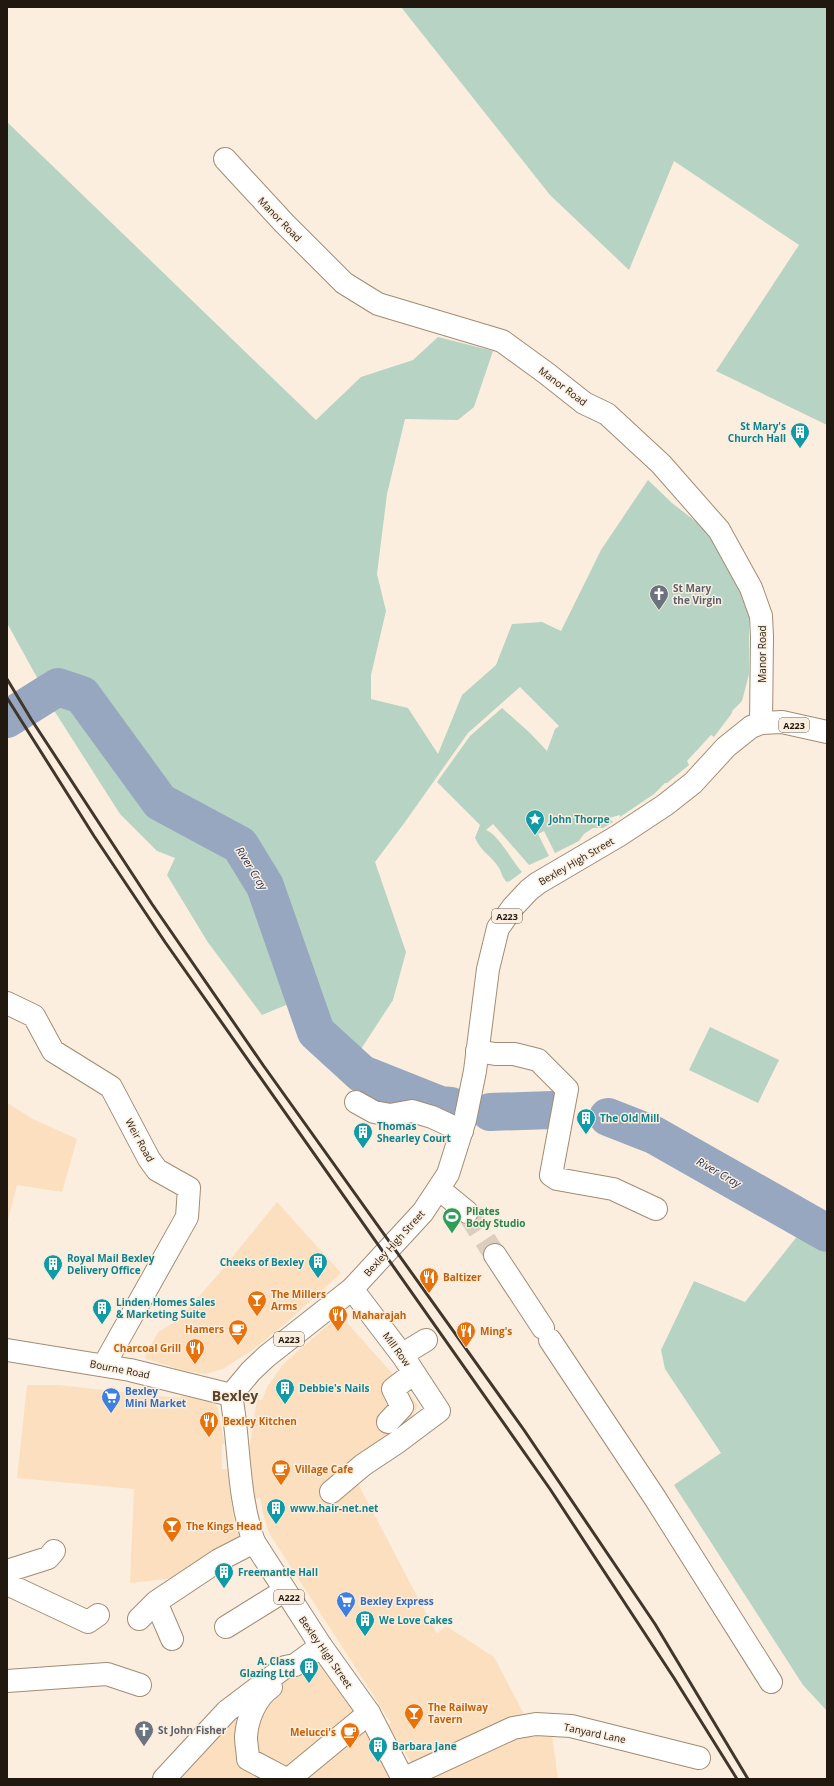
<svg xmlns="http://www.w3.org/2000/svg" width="834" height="1786" viewBox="0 0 834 1786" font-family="'Open Sans',sans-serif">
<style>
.built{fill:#fbdfbf}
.green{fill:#b6d3c3}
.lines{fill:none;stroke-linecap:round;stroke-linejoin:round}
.river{stroke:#98a7c0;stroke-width:38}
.minor-tunnel{stroke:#dbcebf;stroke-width:22;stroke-dasharray:22 11;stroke-linecap:butt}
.minor-casing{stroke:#a18c74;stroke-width:24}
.major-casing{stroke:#a18c74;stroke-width:24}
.minor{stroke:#fff;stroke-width:22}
.major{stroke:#fff;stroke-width:22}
.rail{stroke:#3f362c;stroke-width:3}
.labels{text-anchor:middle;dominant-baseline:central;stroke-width:3;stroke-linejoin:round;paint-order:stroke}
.shield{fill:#fceede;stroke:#63594e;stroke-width:1}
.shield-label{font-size:9px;font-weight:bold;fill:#211910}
.street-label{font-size:10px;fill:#211910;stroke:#fceede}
.culture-label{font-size:10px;font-weight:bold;fill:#0d838f;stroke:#fceede;text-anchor:start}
.worship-label{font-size:10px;font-weight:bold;fill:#5b616d;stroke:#fceede;text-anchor:start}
.leisure-label{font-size:10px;font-weight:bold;fill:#27864d;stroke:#fceede;text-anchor:start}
.food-label{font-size:10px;font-weight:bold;fill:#c56008;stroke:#fceede;text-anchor:start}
.shop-label{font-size:10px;font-weight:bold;fill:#366cbe;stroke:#fceede;text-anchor:start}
.water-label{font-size:11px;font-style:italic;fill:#23365c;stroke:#fceede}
.district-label{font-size:14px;font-weight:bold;fill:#584530;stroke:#fceede}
</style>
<rect width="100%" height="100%" fill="#fceede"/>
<!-- built -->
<path class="built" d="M7 1103 33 1119 77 1139 62 1192 17 1185 7 1224Z
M277 1202 341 1273 285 1324 251 1351 223 1369 206 1374 181 1370 144 1358 158 1332 179 1319 221 1271Z
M340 1315 408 1391 418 1406 411 1419 355 1478 437 1634 446 1626 494 1657 525 1716 414 1767 388 1725 391 1723 269 1533 264 1518 260 1498 254 1499 249 1451 257 1399 262 1400 267 1387 284 1363Z
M27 1385H57L180 1398 181 1396 210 1400 217 1406 225 1444H222V1469H227L234 1522 241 1539 174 1578 130 1583 134 1489 17 1478Z
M317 1657 370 1727 392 1779H169L221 1724Z
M552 1735 558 1779H436L435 1770 515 1738Z"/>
<!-- green -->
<path class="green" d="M401 7H827V425L716 371 799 245 674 161 629 270 550 195Z
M7 122 316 420 361 377 413 360 438 337 493 351 474 407 458 420 405 419 387 494 377 574 386 611 371 675V699L408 708 438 754 462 695 496 665 512 624 542 622 561 631 601 550 648 480 672 503 699 524 722 552 749 610V674L742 701 732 711V713L714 737 711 735 687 761 689 765 667 783H665L654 794 620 817V815L609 818 613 822 603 828H593L584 834 579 841 555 853 544 831 538 834 549 856 529 865 493 824 486 830C498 834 512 861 522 872L510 881 507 882C502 878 502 873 499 868 491 855 482 853 475 838L480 825 437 782 470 736 502 708 530 733 547 751 555 729 559 726 520 687 468 733 405 822 375 862 406 952 393 1000 361 1049 357 1052 327 1030 316 1000 291 1003 262 1015 207 941 167 875 175 858 157 851 120 814 48 701 40 683 7 623Z
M710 1027 779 1060 758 1103 689 1070Z
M799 1234 827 1253V1711L803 1685 674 1485 721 1453 665 1369 661 1350 694 1281 745 1302Z"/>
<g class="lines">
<!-- river -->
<path class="river" d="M7 719 58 687 82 695 160 802 240 845 265 886 316 1032 362 1074 440 1105 451 1106
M490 1112 553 1110
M608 1117 654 1135 827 1233"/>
<!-- minor-tunnel -->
<path class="minor-tunnel" d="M467 1212 495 1255"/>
<defs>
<path id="minor" d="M225 159 284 223 344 283 378 304 502 341 546 373 584 403 607 414 661 464 719 530 751 588 761 616 762 637 761 723
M7 1003 34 1016 53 1051 111 1087 149 1159 157 1170 189 1188 187 1217 104 1365
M477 1051 495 1054H514L538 1060 567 1089 551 1175 557 1179 613 1189 656 1209
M356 1102 374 1112 390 1115 412 1111 432 1117 462 1131
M439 1189 467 1212
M495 1255 543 1328
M550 1340 655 1498 771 1682
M403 1356 408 1351 426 1340
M388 1422 402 1407 393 1389 414 1373
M331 1492 363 1465 399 1441 439 1411 403 1356 352 1289
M7 1571 48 1558 54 1551
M7 1584 88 1622 98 1615
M139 1619 156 1602
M226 1627 284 1591
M172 1639 156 1602 219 1560 254 1542
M7 1681 107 1674 140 1685
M271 1687C256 1697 247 1719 246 1737 246 1744 248 1752 248 1759L286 1779
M164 1779 227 1711 285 1667 295 1665 321 1646
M289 1779 369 1713
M403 1779 513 1728 536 1724 571 1726 699 1758"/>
<path id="major" d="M7 1350 130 1370 231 1395
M231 1395 251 1371 267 1356 352 1289 423 1212 448 1174 465 1120 475 1071 488 969 498 928 513 907 529 890 538 883 618 836 665 805 693 783 726 747 751 727 761 723 782 722 827 732
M231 1395C240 1443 237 1495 254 1542L321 1646 369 1713 403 1779"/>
</defs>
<!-- minor casing -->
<use href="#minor" class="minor-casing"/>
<!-- major casing -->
<use href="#major" class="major-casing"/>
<!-- minor -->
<use href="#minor" class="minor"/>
<!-- major -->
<use href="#major" class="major"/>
<!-- rail -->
<path class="rail" d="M7 679 31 719 152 904 263 1065 524 1430 655 1624 748 1779
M7 698 94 836 165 942 550 1489 674 1678 737 1779"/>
</g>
<!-- icons -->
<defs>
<symbol id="building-pin" viewBox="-11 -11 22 30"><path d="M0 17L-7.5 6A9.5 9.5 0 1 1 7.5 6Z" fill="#0f9aa8" stroke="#fceede"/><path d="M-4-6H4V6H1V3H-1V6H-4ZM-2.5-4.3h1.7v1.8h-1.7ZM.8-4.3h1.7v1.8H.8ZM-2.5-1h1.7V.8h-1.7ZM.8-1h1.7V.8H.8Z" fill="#fff"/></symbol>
<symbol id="church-pin" viewBox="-11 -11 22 30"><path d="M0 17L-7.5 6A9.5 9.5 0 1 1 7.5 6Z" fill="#6b7280" stroke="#fceede"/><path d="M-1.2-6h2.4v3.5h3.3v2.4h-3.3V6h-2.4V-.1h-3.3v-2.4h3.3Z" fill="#fff"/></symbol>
<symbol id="sight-pin" viewBox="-11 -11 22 30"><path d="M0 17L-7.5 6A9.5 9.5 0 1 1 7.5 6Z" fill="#0f9aa8" stroke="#fceede"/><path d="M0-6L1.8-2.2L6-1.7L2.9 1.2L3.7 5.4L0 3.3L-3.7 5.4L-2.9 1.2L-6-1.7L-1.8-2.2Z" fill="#fff"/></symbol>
<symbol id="stadium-pin" viewBox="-11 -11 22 30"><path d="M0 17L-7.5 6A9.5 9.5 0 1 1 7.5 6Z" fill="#2e9e5b" stroke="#fceede"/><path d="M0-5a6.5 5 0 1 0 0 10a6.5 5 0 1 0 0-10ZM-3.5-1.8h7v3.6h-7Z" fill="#fff"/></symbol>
<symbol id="restaurant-pin" viewBox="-11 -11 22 30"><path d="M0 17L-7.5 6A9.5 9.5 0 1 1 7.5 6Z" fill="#e8710a" stroke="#fceede"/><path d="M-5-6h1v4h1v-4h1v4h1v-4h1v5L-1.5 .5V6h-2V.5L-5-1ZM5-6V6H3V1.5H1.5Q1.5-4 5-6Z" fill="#fff"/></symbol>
<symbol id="bar-pin" viewBox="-11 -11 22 30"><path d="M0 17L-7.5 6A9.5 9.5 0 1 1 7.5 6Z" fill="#e8710a" stroke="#fceede"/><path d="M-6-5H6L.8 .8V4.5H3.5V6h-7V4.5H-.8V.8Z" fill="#fff"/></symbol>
<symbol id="cafe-pin" viewBox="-11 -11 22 30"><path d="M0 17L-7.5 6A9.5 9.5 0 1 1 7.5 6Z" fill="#e8710a" stroke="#fceede"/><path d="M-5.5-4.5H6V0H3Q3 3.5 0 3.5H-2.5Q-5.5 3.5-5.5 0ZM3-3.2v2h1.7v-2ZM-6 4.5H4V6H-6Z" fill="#fff"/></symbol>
<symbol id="supermarket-pin" viewBox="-11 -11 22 30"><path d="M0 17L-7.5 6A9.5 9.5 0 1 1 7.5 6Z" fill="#3f7fe0" stroke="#fceede"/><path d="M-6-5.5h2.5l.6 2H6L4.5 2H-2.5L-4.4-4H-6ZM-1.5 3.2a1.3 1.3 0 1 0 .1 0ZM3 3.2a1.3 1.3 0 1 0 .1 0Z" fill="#fff"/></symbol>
</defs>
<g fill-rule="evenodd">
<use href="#building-pin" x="789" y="421" width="22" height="30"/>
<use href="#church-pin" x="648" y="583" width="22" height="30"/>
<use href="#sight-pin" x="524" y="808" width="22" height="30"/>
<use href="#building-pin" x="575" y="1107" width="22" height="30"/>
<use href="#building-pin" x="352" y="1121" width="22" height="30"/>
<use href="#stadium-pin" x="441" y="1206" width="22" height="30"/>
<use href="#building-pin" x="307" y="1251" width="22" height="30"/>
<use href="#building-pin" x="42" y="1253" width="22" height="30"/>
<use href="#restaurant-pin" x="418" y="1266" width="22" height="30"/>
<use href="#bar-pin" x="246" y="1289" width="22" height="30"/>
<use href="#building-pin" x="91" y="1297" width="22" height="30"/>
<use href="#restaurant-pin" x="327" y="1304" width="22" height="30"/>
<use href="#cafe-pin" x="227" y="1318" width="22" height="30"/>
<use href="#restaurant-pin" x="455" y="1320" width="22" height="30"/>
<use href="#restaurant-pin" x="184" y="1337" width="22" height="30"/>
<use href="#building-pin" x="274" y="1377" width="22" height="30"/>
<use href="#supermarket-pin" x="100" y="1386" width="22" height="30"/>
<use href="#restaurant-pin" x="198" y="1410" width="22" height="30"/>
<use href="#cafe-pin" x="270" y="1458" width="22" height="30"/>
<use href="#building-pin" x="265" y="1497" width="22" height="30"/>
<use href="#bar-pin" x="161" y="1515" width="22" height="30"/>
<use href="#building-pin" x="213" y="1561" width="22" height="30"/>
<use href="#supermarket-pin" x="335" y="1590" width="22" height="30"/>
<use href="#building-pin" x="354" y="1609" width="22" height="30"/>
<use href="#building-pin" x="298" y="1656" width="22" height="30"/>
<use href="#bar-pin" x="403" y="1702" width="22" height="30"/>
<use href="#church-pin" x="133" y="1719" width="22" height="30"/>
<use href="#cafe-pin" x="339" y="1721" width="22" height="30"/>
<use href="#building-pin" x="367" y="1735" width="22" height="30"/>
</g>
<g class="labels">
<!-- shield labels -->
<g class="shield">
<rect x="779" y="718" width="30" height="14" rx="3"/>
<rect x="492" y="909" width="30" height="14" rx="3"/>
<rect x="274" y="1332" width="30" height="14" rx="3"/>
<rect x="274" y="1590" width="30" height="14" rx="3"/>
</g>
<g class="shield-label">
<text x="794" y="725">A223</text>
<text x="507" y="916">A223</text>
<text x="289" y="1339">A223</text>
<text x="289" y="1597">A222</text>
</g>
<!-- street labels -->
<g class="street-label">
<text transform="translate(280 219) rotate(46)">Manor Road</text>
<text transform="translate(563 386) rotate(37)">Manor Road</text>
<text transform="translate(762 654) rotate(-90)">Manor Road</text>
<text transform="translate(576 861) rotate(-30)">Bexley High Street</text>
<text transform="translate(140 1140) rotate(61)">Weir Road</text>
<text transform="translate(394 1243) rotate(-48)">Bexley High Street</text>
<text transform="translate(397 1349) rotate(54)">Mill Row</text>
<text transform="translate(120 1369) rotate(11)">Bourne Road</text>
<text transform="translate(326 1652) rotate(55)">Bexley High Street</text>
<text transform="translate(595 1733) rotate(12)">Tanyard Lane</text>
</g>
<!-- culture labels -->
<g class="culture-label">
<text x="786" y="426" text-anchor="end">St Mary's<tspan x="786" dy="12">Church Hall</tspan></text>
<text x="549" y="819">John Thorpe</text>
<text x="600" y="1118">The Old Mill</text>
<text x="377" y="1126">Thomas<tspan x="377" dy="12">Shearley Court</tspan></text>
<text x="67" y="1258">Royal Mail Bexley<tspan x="67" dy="12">Delivery Office</tspan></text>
<text x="304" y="1262" text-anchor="end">Cheeks of Bexley</text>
<text x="116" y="1302">Linden Homes Sales<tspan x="116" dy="12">&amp; Marketing Suite</tspan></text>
<text x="299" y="1388">Debbie's Nails</text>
<text x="290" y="1508">www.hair-net.net</text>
<text x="238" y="1572">Freemantle Hall</text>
<text x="379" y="1620">We Love Cakes</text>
<text x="295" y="1661" text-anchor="end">A. Class<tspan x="295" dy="12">Glazing Ltd</tspan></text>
<text x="392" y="1746">Barbara Jane</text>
</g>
<!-- worship labels -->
<g class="worship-label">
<text x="673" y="588">St Mary<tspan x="673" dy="12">the Virgin</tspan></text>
<text x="158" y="1730">St John Fisher</text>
</g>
<!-- leisure labels -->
<g class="leisure-label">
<text x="466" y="1211">Pilates<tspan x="466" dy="12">Body Studio</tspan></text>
</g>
<!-- food labels -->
<g class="food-label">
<text x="443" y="1277">Baltizer</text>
<text x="271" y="1294">The Millers<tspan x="271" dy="12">Arms</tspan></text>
<text x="352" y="1315">Maharajah</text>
<text x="224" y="1329" text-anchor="end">Hamers</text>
<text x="480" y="1331">Ming's</text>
<text x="181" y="1348" text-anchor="end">Charcoal Grill</text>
<text x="223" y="1421">Bexley Kitchen</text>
<text x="295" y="1469">Village Cafe</text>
<text x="186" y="1526">The Kings Head</text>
<text x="428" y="1707">The Railway<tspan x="428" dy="12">Tavern</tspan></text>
<text x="336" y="1732" text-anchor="end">Melucci's</text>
</g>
<!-- shop labels -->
<g class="shop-label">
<text x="125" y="1391">Bexley<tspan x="125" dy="12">Mini Market</tspan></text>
<text x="360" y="1601">Bexley Express</text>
</g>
<!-- water labels -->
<g class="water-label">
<text transform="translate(252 868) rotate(58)">River Cray</text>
<text transform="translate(719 1172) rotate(30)">River Cray</text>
</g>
<!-- district labels -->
<g class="district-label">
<text x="235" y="1395">Bexley</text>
</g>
</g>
<!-- border -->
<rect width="834" height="1786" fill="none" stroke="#211910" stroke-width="16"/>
</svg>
